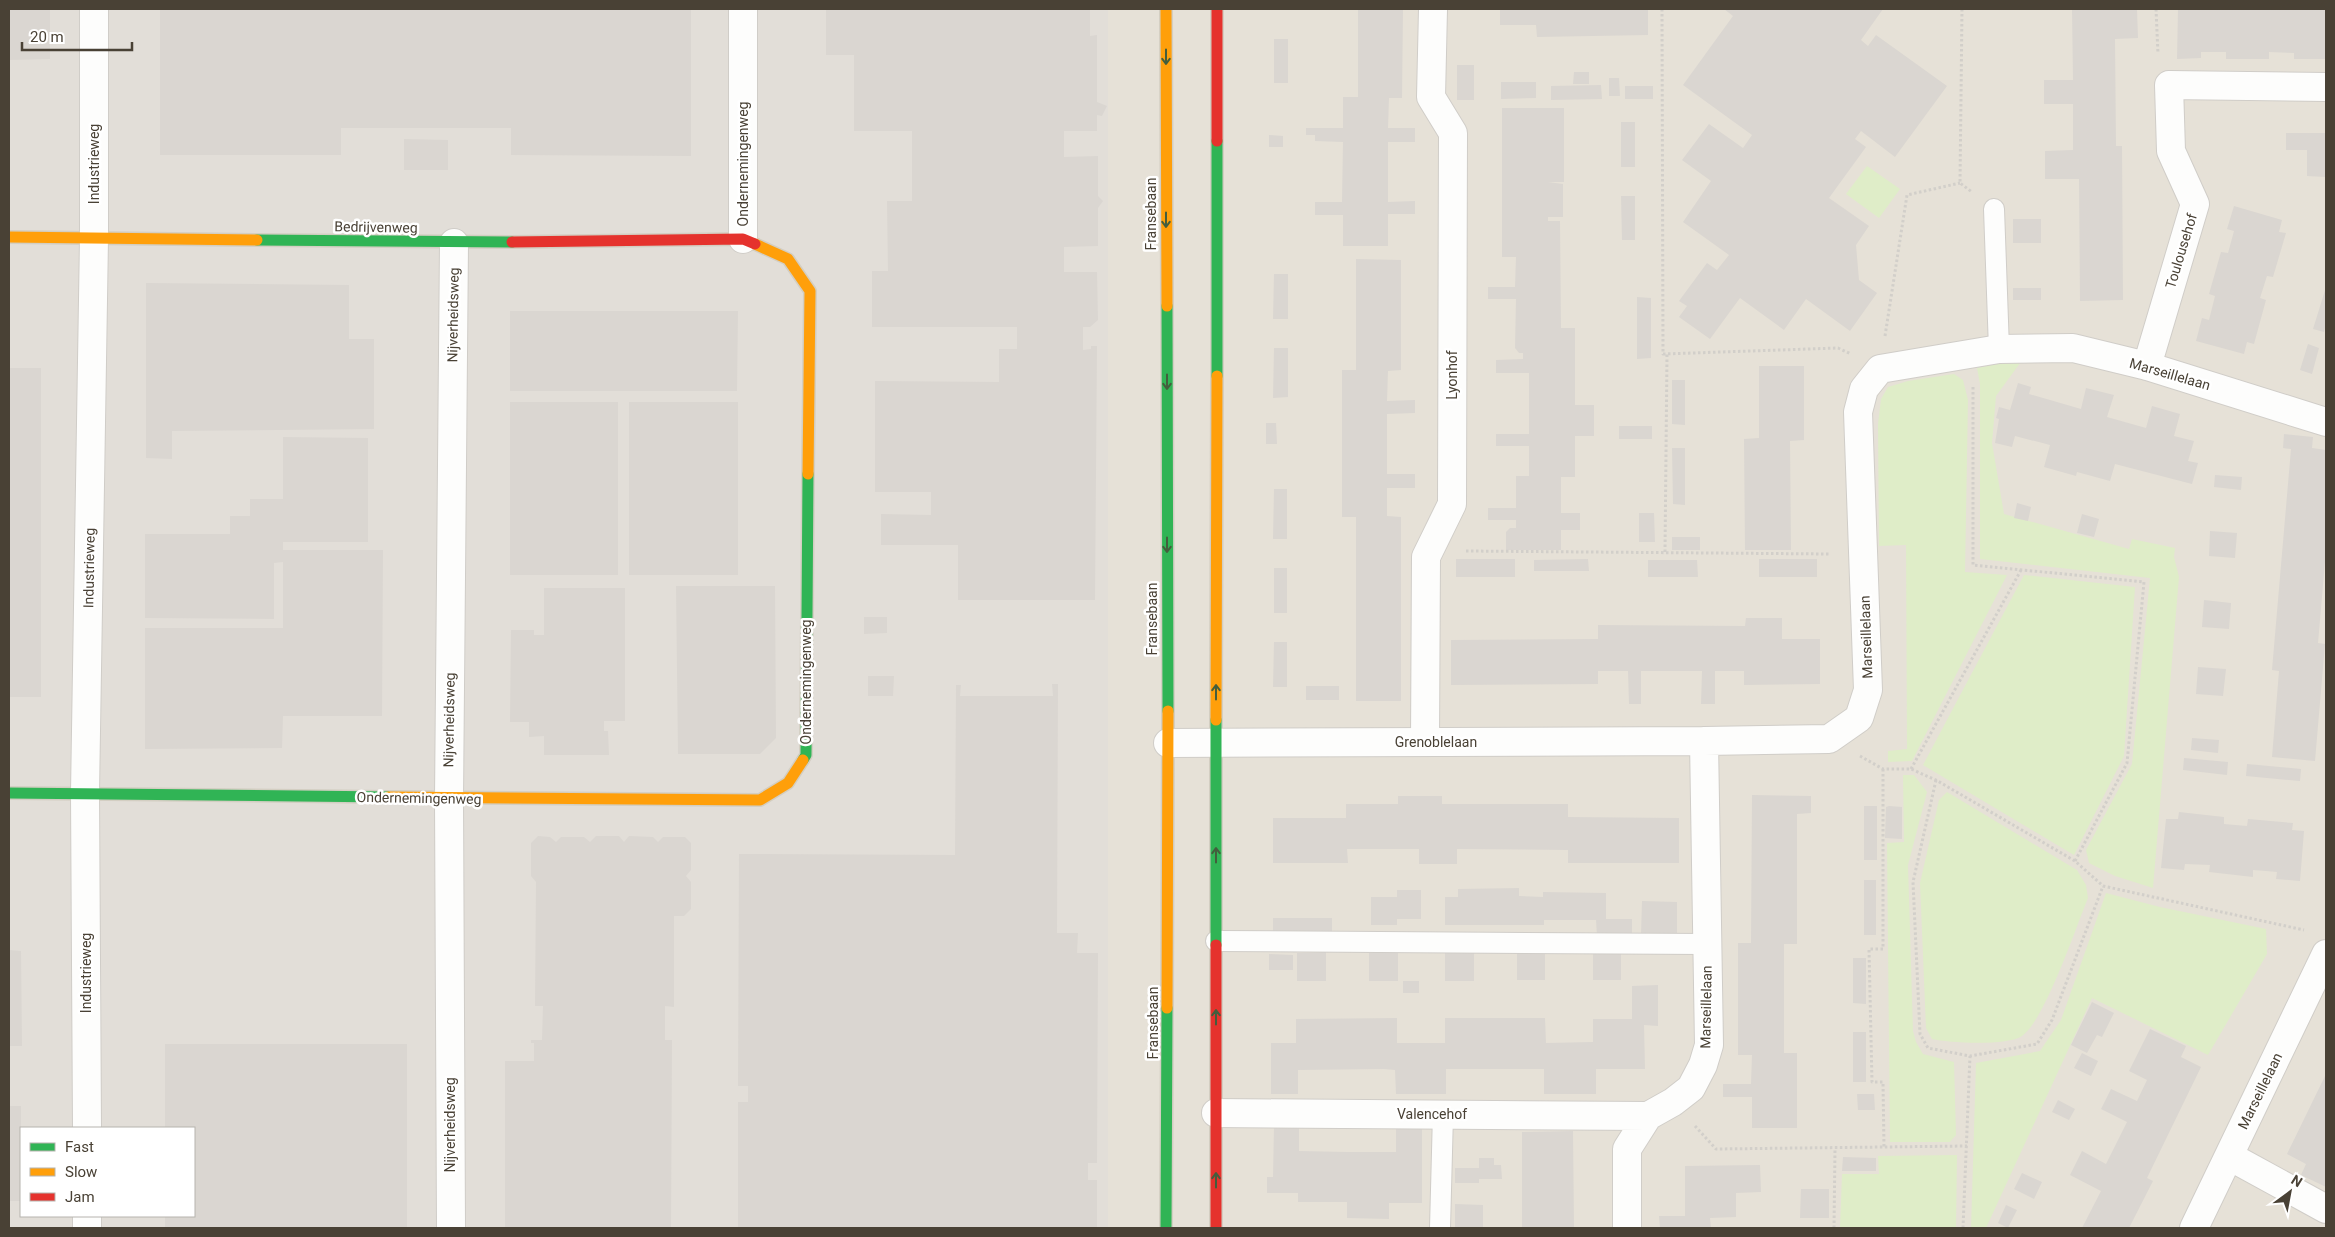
<svg xmlns="http://www.w3.org/2000/svg" width="2335" height="1237" viewBox="0 0 2335 1237" font-family="Roboto,sans-serif">
<style>
.residential{fill:#e6e1d7;fill-rule:evenodd}
.industrial{fill:#e2ded8;fill-rule:evenodd}
.green{fill:#dfedc8}
.building{fill:#dad6d1}
.lines{fill:none;stroke-linecap:round;stroke-linejoin:round}
.lane-casing{stroke:#d0cdc8;stroke-width:22}
.street-casing{stroke:#d0cdc8;stroke-width:30}
.fast-casing{stroke:#d3cec2;stroke-width:14}
.slow-casing{stroke:#d3cec2;stroke-width:14}
.jam-casing{stroke:#d3cec2;stroke-width:14}
.path{stroke:#d2cfca;stroke-width:3;stroke-dasharray:2.5 2.5;stroke-linecap:butt}
.lane{stroke:#fdfdfc;stroke-width:20}
.street{stroke:#fdfdfc;stroke-width:28}
.fast{stroke:#30b455;stroke-width:11}
.slow{stroke:#ff9f0a;stroke-width:11}
.jam{stroke:#e5322d;stroke-width:11}
.oneway{stroke:#435e3d}
.labels{text-anchor:middle;dominant-baseline:central;stroke-width:5;stroke-linejoin:round;paint-order:stroke}
.street-label{font-size:14px;fill:#494135;stroke:#fff}
</style>
<rect width="100%" height="100%" fill="#f2efea"/>
<!-- residential -->
<path class="residential" d="M9 9H2326V1228H9ZM21 1128H194V1216H21Z"/>
<!-- industrial -->
<path class="industrial" d="M9 9H1108V1228H9ZM21 1128H194V1216H21Z"/>
<!-- green -->
<path class="green" d="M1867 166 1900 189 1879 218 1846 194Z
M2023 359 1996 396 1992 443 2004 514 2129 549 2132 539 2175 548 2174 557 2179 577 2153 888 2115 876 2089 863 2086 850 2132 764 2150 578 1980 559V384L1977 368Z
M1954 374 1963 380 1968 400 1965 572 2007 575 1912 761 1888 762V751L1907 749 1906 545 1879 546 1878 424 1881 399 1888 387 1908 381Z
M2024 575 2135 587 2124 756 2074 855 1923 765Z
M1903 775H1914L1927 792 1908 865 1913 1031 1916 1042 1923 1054 1954 1062 1956 1135 1950 1142H1890L1887 843 1904 842Z
M1947 792 2077 870 2086 885 2088 898C2076 927 2045 1020 2022 1036 2008 1046 1949 1043 1932 1039L1926 1028 1920 883 1939 800Z
M2106 893 2160 907 2266 929 2267 954 2208 1055 2092 998 1986 1228H1971L1976 1063 2040 1051 2061 1020Z
M1957 1155 1956 1228H1840L1842 1174H1879L1878 1156Z"/>
<!-- building -->
<path class="building" d="M9 9H50V59L9 60Z
M160 9H691V156L511 155V128H341V155H160Z
M826 9H1090V36L1097 35V102L1107 106 1102 116 1097 115V131H1064V157L1098 156V196L1103 201 1098 208V246L1064 247V272H1097L1098 320 1090 327H1083V350L1091 349V346H1097L1095 600H958V545H881V514L931 515V492H875V381L999 382V349H1017V327H872V271H888L887 201H912V131H854V55H826Z
M1358 9H1403L1402 98H1389L1388 128H1415V142H1388V202L1415 201V214H1388V246H1343V215H1315V202H1342L1343 142 1315 141V135H1306V128H1343V97H1358Z
M1500 9H1648V35L1537 37 1536 25H1500Z
M1724 9H1883L1861 40 1868 46 1876 35 1947 86 1895 157 1861 131 1855 139 1866 147 1829 198 1869 226 1856 245 1859 280 1877 293 1850 331 1806 299 1784 330 1740 298 1710 339 1679 317 1687 306 1679 301 1707 263 1717 270 1729 255 1683 222 1711 181 1682 160 1709 124 1743 148 1752 135 1683 85 1733 16Z
M2072 9H2137L2138 38 2115 39 2116 146H2122L2123 300 2080 301 2079 179H2045V151L2073 150V104H2044V80H2073Z
M2178 9H2326V59H2294V53L2269 52V59H2226V52H2201V58L2177 59Z
M1274 39H1288V83H1274Z
M1457 65H1474V100H1457Z
M1574 72H1589V84H1573Z
M1609 78H1619L1620 96H1609Z
M1501 82H1536V98L1501 99Z
M1601 85 1602 99 1551 100V86Z
M1625 86H1653V99H1625Z
M1502 108H1564V182H1548L1563 184V217H1548V221H1560L1561 328H1575V405H1594V436H1575V477H1561V513H1580V530H1561V550H1506V532L1510 528H1516V520H1488V508H1516V476H1529V446H1496V434H1529V373H1496V360L1523 359V353H1519L1515 348 1516 299H1488V287H1515L1516 257H1502Z
M1621 122H1635V167H1621Z
M2286 133H2326V177L2307 176V150H2286Z
M1269 135 1283 136V147H1269Z
M404 139 448 140V170H404Z
M1621 196H1635V240H1622Z
M2234 206 2282 220 2279 232 2286 233 2273 277 2267 276 2260 298 2266 300 2254 344 2247 342 2244 354 2196 341 2202 318 2209 320 2215 296 2209 294 2221 252 2228 253 2234 231 2227 229Z
M2013 219H2041V243H2013Z
M1356 259 1401 260V370L1388 371 1387 401 1415 400V413L1387 414V474H1415V488H1387V516L1401 517V701H1356V517H1342V370H1356Z
M1274 274H1288V319H1273Z
M146 283 349 285V339H374V429L172 431V459L146 458Z
M2326 287V324L2324 332 2313 329Z
M2013 288H2041V300H2013Z
M1637 297 1651 298V358L1637 359Z
M510 311H738L737 391H510Z
M2308 344 2319 348 2312 374 2300 370Z
M1274 348H1288V397L1273 398Z
M1759 366H1804V440L1790 441 1791 550H1745L1744 439 1759 438Z
M9 368H41V697H9Z
M1672 380H1685V425L1672 424Z
M2018 383 2031 387 2029 394 2081 409 2086 388 2114 395 2107 417 2146 428 2152 406 2180 414 2174 436 2194 441 2188 461 2198 463 2192 484 2115 464 2110 481 2077 472 2076 476 2044 467 2050 445 2015 436 2012 447 1995 443 1999 419 1996 418 1999 407 2010 410Z
M510 402H618V575H510Z
M629 402H738V575H629Z
M1266 423H1276L1277 444H1266Z
M1619 426H1652V439H1619Z
M2284 434 2313 437 2312 448 2326 450V550L2318 643 2325 644 2315 761 2272 757 2279 671 2272 670 2291 449 2283 448Z
M283 437 368 438V542H283V550H383L382 716H283L282 748 145 749V628H283V562L274 563V619L145 618V534H230V516H250V499H283Z
M1672 448H1685V505L1673 504Z
M2215 475 2242 477 2241 490 2214 487Z
M1274 489H1287V539H1273Z
M2017 503 2031 507 2028 521 2014 518Z
M1639 513H1654L1655 542H1639Z
M2082 514 2099 519 2094 537 2077 533Z
M2210 531 2237 533 2235 558 2209 556Z
M1672 537H1700V550H1672Z
M1456 559H1515V577H1456Z
M1588 559 1589 571H1534V560Z
M1759 559H1817V577H1759Z
M1648 560H1697L1698 577H1648Z
M1274 568H1287V613H1274Z
M676 586H775L776 738 760 754H678Z
M544 588H625V721H604V731H608L609 755H544V736L529 737V722H510L511 630H534V635H544Z
M2204 600 2231 603 2229 629 2202 627Z
M864 617H887V633L864 634Z
M1746 618H1782V639H1820V684L1744 685V671H1715V704H1701L1702 671H1641V704H1629L1628 671H1598V684L1451 685V640L1598 639V625L1745 626Z
M1274 642H1287V687H1273Z
M2198 667 2226 669 2223 696 2196 694Z
M868 676H894L893 696H868Z
M1052 684H1058L1057 933H1078L1077 953H1098L1097 1163H1088V1180H1097V1228H738V1102H748V1086H738L739 854 955 855 956 685H961L960 696H1053Z
M1306 686H1339V700H1306Z
M2192 738 2219 740 2218 753 2191 750Z
M2184 758 2228 762 2227 775 2183 770Z
M2247 764 2301 769 2300 781 2246 776Z
M1752 795 1811 796V813L1797 814V944H1784V1053H1797V1128H1752V1097H1723V1084H1751L1752 1055H1738V943H1751Z
M1398 796H1442V804H1568V817L1679 818V863H1568V850L1457 849V864H1419V849H1347L1348 863H1273V818H1346V804H1398Z
M1864 806H1877V860H1864Z
M1889 806 1902 807V839L1885 838 1886 807Z
M2179 812 2224 817V824L2247 826 2248 819 2293 823 2292 830 2304 831 2300 881 2276 879 2277 872 2266 871 2253 870V877L2209 872 2210 865 2185 864 2184 870 2161 868 2166 819H2178Z
M538 836 550 837 556 842 561 837H584L590 842 596 836H619L624 842 629 836 653 837 658 842 663 837H685L691 843V870L686 876 691 882V909L684 916H674V1007L665 1006V1040H672L671 1228H505V1061H534V1043H531V1040H542L543 1006H535L536 882 531 876V843Z
M1864 880H1876V935H1864Z
M1519 888V896L1543 897V892L1606 893V919H1632V935L1597 936 1596 920H1544V925H1445V897H1458V889Z
M1397 890H1421V919H1397V925H1371V897H1397Z
M1642 901 1677 902V935H1641Z
M1273 918H1332V935H1273Z
M9 950 21 951 22 1046H9Z
M1326 952V981H1297V953Z
M1445 952H1474V981H1445Z
M1517 952H1545V980H1517Z
M1593 952H1621V980H1593Z
M1369 953H1398V981H1369Z
M1269 954 1293 955V970H1269Z
M1853 958H1866V1004L1853 1003Z
M1403 981H1419V993H1403Z
M1658 985V1026L1644 1025 1645 1069H1596V1094H1544V1069H1446V1094H1396L1395 1070 1384 1069 1298 1070V1094H1271V1043H1296V1019L1397 1018V1043H1445V1018H1545L1546 1043 1593 1042V1019H1632V986Z
M2092 1002 2114 1013 2102 1037 2097 1035 2087 1053 2071 1045Z
M2150 1029 2186 1046 2181 1057 2201 1067 2147 1178 2153 1181 2129 1228H2082L2101 1191 2070 1175 2082 1151 2106 1164 2127 1122 2101 1109 2111 1089 2137 1101 2147 1080 2129 1071Z
M1853 1032H1866V1082H1853Z
M165 1044H407V1228H165V1216H194V1128H165Z
M2082 1053 2098 1061 2091 1076 2074 1068Z
M2326 1074V1187L2301 1175 2306 1164 2287 1154Z
M1857 1094H1874L1875 1110H1858Z
M2058 1100 2075 1109 2069 1120 2052 1112Z
M9 1106H21V1201H9Z
M1274 1126H1299V1151L1347 1152H1396V1127L1422 1128V1203H1389V1219L1347 1218V1202H1298V1193H1267V1177H1273Z
M1573 1131 1574 1228H1522V1132Z
M1843 1157 1876 1158V1171H1842Z
M1479 1158H1494V1165H1501L1502 1179H1479V1183H1455V1168H1479Z
M1760 1165 1761 1192 1736 1193V1217L1710 1218 1711 1228H1660L1659 1216H1685V1166Z
M2022 1173 2042 1182 2034 1199 2014 1189Z
M1801 1189H1829V1218H1800Z
M1455 1204 1483 1205V1228H1455Z
M2006 1205 2017 1210 2008 1228 1998 1223Z"/>
<g class="lines">
<defs>
<path id="lane" d="M1994 209 1999 349
M1216 941 1706 944
M1440 1228 1443 1114"/>
<path id="street" d="M743 239V9
M2147 366 2195 204 2171 151 2169 85 2326 87
M1425 742 1426 557 1452 504 1453 133 1431 97 1433 9
M1168 743 1704 741
M1216 1113 1648 1116
M87 1128 85 793 94 238V9
M2229 1156 2326 1209
M87 1216V1228
M451 1228 449 799 454 243
M1627 1228V1149L1648 1116 1673 1102 1691 1088 1703 1065 1709 1045 1704 741 1829 739 1859 718 1868 690 1858 412 1864 389 1880 369 1999 349 2073 348 2147 366 2326 422
M2194 1228 2326 954"/>
<path id="fast" d="M257 240 512 242
M1167 306 1168 711
M1217 376V141
M803 760 806 755 808 474
M9 793 388 797
M1216 945V720
M1166 1228 1167 1008"/>
<path id="slow" d="M1166 9 1167 306
M9 237 257 240
M755 244 788 259 810 291 808 474
M1216 720 1217 376
M388 797 760 800 788 783 803 760
M1167 1008 1168 711"/>
<path id="jam" d="M1217 141V9
M512 242 743 239 755 244
M1216 1228V945"/>
</defs>
<!-- lane casing -->
<use href="#lane" class="lane-casing"/>
<!-- street casing -->
<use href="#street" class="street-casing"/>
<!-- fast casing -->
<use href="#fast" class="fast-casing"/>
<!-- slow casing -->
<use href="#slow" class="slow-casing"/>
<!-- jam casing -->
<use href="#jam" class="jam-casing"/>
<!-- path -->
<path class="path" d="M1662 9 1663 354 1838 348 1851 354
M1962 9 1960 183 1972 192
M2156 9 2158 54
M1885 336 1907 195 1960 183
M1973 387V565L2144 582 2127 763 2075 861
M1466 551 1830 554
M1665 552 1667 354
M1860 756 1883 769H1911L1936 780 2075 861 2103 886 2304 930
M1883 769V949H1869L1872 1082H1883L1884 1147
M1911 769 2021 570
M1936 780 1913 882 1920 1034 1928 1048 1970 1056 2037 1044 2052 1020 2103 886
M1695 1126 1716 1149 1967 1146
M1834 1228 1835 1148
M1963 1228 1970 1056"/>
<!-- lane -->
<use href="#lane" class="lane"/>
<!-- street -->
<use href="#street" class="street"/>
<!-- fast -->
<use href="#fast" class="fast"/>
<!-- slow -->
<use href="#slow" class="slow"/>
<!-- jam -->
<use href="#jam" class="jam"/>
</g>
<!-- one-way arrows -->
<defs><path id="oneway-shaft" d="M-6 0H5M1.5-3L5.5 0L1.5 3" fill="none" stroke-width="1.6" stroke-linecap="round" stroke-linejoin="round" transform="scale(1.25)"/></defs>
<g class="oneway">
<use href="#oneway-shaft" transform="translate(1166 57) rotate(90)"/>
<use href="#oneway-shaft" transform="translate(1166 220) rotate(90)"/>
<use href="#oneway-shaft" transform="translate(1167 382) rotate(90)"/>
<use href="#oneway-shaft" transform="translate(1167 545) rotate(90)"/>
<use href="#oneway-shaft" transform="translate(1216 692) rotate(-90)"/>
<use href="#oneway-shaft" transform="translate(1216 855) rotate(-90)"/>
<use href="#oneway-shaft" transform="translate(1216 1017) rotate(-90)"/>
<use href="#oneway-shaft" transform="translate(1216 1180) rotate(-90)"/>
</g>
<g class="labels">
<!-- street labels -->
<g class="street-label">
<text transform="translate(94 164) rotate(-90)">Industrieweg</text>
<text transform="translate(743 164) rotate(-90)">Ondernemingenweg</text>
<text transform="translate(1151 214) rotate(-90)">Fransebaan</text>
<text transform="translate(376 227) rotate(1)">Bedrijvenweg</text>
<text transform="translate(2181 251) rotate(-73)">Toulousehof</text>
<text transform="translate(453 315) rotate(-89)">Nijverheidsweg</text>
<text transform="translate(2170 374) rotate(16)">Marseillelaan</text>
<text transform="translate(1452 375) rotate(-90)">Lyonhof</text>
<text transform="translate(89 568) rotate(-89)">Industrieweg</text>
<text transform="translate(1152 619) rotate(-90)">Fransebaan</text>
<text transform="translate(1866 637) rotate(-92)">Marseillelaan</text>
<text transform="translate(806 682) rotate(-90)">Ondernemingenweg</text>
<text transform="translate(449 720) rotate(-89)">Nijverheidsweg</text>
<text x="1436" y="742">Grenoblelaan</text>
<text transform="translate(419 798) rotate(1)">Ondernemingenweg</text>
<text transform="translate(86 973) rotate(-90)">Industrieweg</text>
<text transform="translate(1706 1007) rotate(-89)">Marseillelaan</text>
<text transform="translate(1153 1023) rotate(-90)">Fransebaan</text>
<text transform="translate(2260 1091) rotate(-64)">Marseillelaan</text>
<text x="1432" y="1114">Valencehof</text>
<text transform="translate(450 1125) rotate(-90)">Nijverheidsweg</text>
</g>
</g>
<!-- border -->
<rect width="2335" height="1237" fill="none" stroke="#494135" stroke-width="20"/>
<!-- legend -->
<rect x="20" y="1127" width="175" height="90" fill="#ffffff" stroke="#b6b3ae"/>
<rect x="30" y="1143" width="25" height="8" fill="#30b455" stroke="#b6b3ae"/>
<text x="65" y="1152" font-size="15" fill="#494135">Fast</text>
<rect x="30" y="1168" width="25" height="8" fill="#ff9f0a" stroke="#b6b3ae"/>
<text x="65" y="1177" font-size="15" fill="#494135">Slow</text>
<rect x="30" y="1193" width="25" height="8" fill="#e5322d" stroke="#b6b3ae"/>
<text x="65" y="1202" font-size="15" fill="#494135">Jam</text>
<!-- north arrow -->
<g transform="translate(2290 1192) rotate(32)" stroke="#ffffff" stroke-width="4" paint-order="stroke">
<path d="M0-4L9 19L0 12L-9 19Z" fill="#494135"/>
<text y="-8" font-size="14" font-weight="bold" text-anchor="middle" fill="#494135">N</text>
</g>
<!-- scale -->
<path d="M22 42v8h110v-8" fill="none" stroke="#494135" stroke-width="2.5"/>
<text x="30" y="42" font-size="15" fill="#494135" stroke="#ffffff" stroke-width="4" paint-order="stroke">20 m</text>
</svg>
